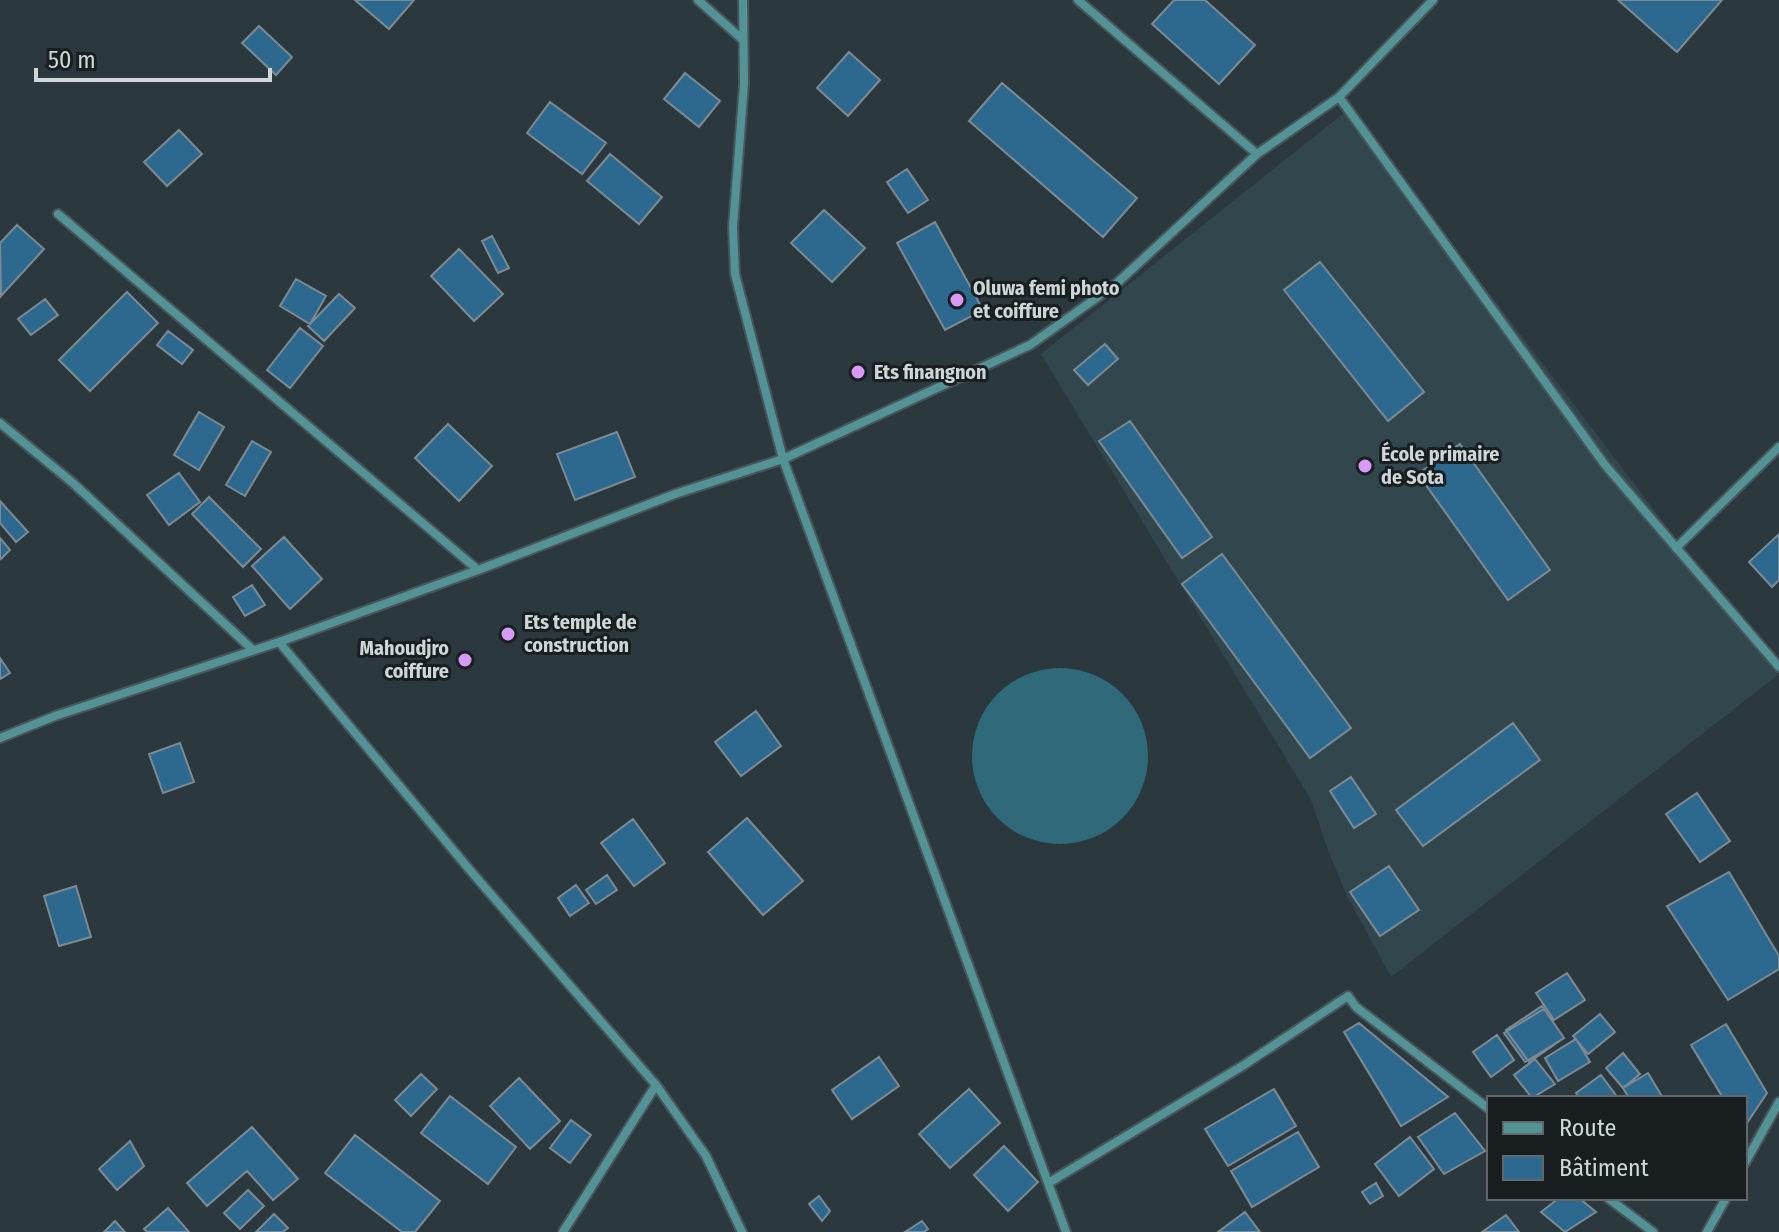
<svg xmlns="http://www.w3.org/2000/svg" width="1779" height="1232" viewBox="0 0 1779 1232" font-family="'Fira Sans Condensed',sans-serif">
<style>
.built{fill:#31464d}
.green{fill:#306979}
.building{fill:#2d698e;stroke:#7d8a93;stroke-width:2}
.lines{fill:none;stroke-linecap:round;stroke-linejoin:round}
.minor-casing{stroke:#48555a;stroke-width:12}
.minor{stroke:#539295;stroke-width:8}
.poi-dot{fill:#d99af7;stroke:#191f21;stroke-width:3}
.labels{text-anchor:middle;dominant-baseline:central;stroke-width:6;stroke-linejoin:round;paint-order:stroke}
.poi-label{font-size:20px;font-weight:bold;fill:#ced6d9;stroke:#191f21;text-anchor:start}
</style>
<rect width="100%" height="100%" fill="#2b393e"/>
<!-- built -->
<path class="built" d="M1349 109 1779 674 1391 977 1347 896 1328 850 1311 800 1041 354Z"/>
<!-- green -->
<path class="green" d="M972 756a88 88 0 1 1 176 0a88 88 0 1 1-176 0Z"/>
<!-- building -->
<path class="building" d="M355 0H414L389 29Z
M1174 0H1205L1255 45 1219 84 1152 24Z
M1618 0H1722L1677 52Z
M259 26 292 57 276 75 242 43Z
M849 52 880 80 848 116 817 88Z
M685 73 720 101 699 127 664 99Z
M1002 83 1137 198 1103 237 969 121Z
M550 102 606 143 582 174 527 133Z
M179 130 202 154 167 186 144 162Z
M610 154 662 197 639 224 587 181Z
M907 169 928 200 908 213 887 182Z
M824 210 865 248 832 282 791 243Z
M935 222 983 310 945 330 897 243Z
M17 225 44 249 1 296 0 243Z
M492 236 509 268 498 273 482 241Z
M459 249 503 294 474 321 431 276Z
M1320 262 1424 392 1388 421 1284 290Z
M296 279 326 296 310 324 280 306Z
M127 292 158 323 90 391 59 360Z
M339 294 355 308 324 341 308 326Z
M45 299 58 315 31 335 18 319Z
M300 328 323 346 290 388 267 370Z
M168 331 193 350 182 364 157 345Z
M1105 344 1118 359 1088 385 1074 370Z
M199 412 224 427 199 470 174 455Z
M1130 421 1212 537 1182 558 1099 441Z
M448 424 492 466 459 501 415 458Z
M617 432 635 477 575 500 557 454Z
M252 441 271 452 245 496 226 485Z
M1460 444 1550 570 1508 600 1418 474Z
M179 473 200 502 169 525 147 495Z
M209 497 261 549 243 567 192 514Z
M0 501 28 532 16 542 0 523Z
M1779 534V580L1772 587 1749 562Z
M284 537 322 579 290 609 252 566Z
M0 538 10 550 1 559 0 557Z
M1222 554 1351 728 1310 758 1182 584Z
M252 585 265 605 245 616 233 597Z
M0 658 10 673 0 679Z
M756 711 781 746 741 776 715 742Z
M1513 723 1540 760 1423 846 1396 810Z
M180 743 194 782 163 793 149 754Z
M1351 777 1376 814 1354 828 1330 791Z
M1697 793 1730 841 1700 862 1666 814Z
M747 818 803 881 763 915 708 852Z
M633 819 665 863 634 886 601 843Z
M1389 866 1419 910 1380 936 1350 892Z
M1729 872 1779 956V969L1728 1000 1667 906Z
M607 875 617 890 596 904 586 890Z
M576 885 589 903 570 916 558 898Z
M76 886 91 937 59 946 44 896Z
M1567 973 1585 1000 1554 1020 1536 993Z
M1542 1006 1564 1038 1529 1062 1506 1030Z
M1544 1009 1564 1038 1525 1062 1504 1033Z
M1600 1014 1615 1032 1588 1054 1573 1036Z
M1359 1023 1448 1097 1401 1126 1344 1032Z
M1726 1024 1767 1093 1745 1126V1098H1723L1691 1045Z
M1497 1035 1514 1060 1491 1077 1473 1052Z
M1576 1039 1590 1062 1558 1081 1545 1058Z
M1623 1053 1640 1074 1623 1088 1606 1068Z
M879 1057 899 1086 852 1119 832 1090Z
M1535 1059 1555 1084 1532 1098 1514 1075Z
M1648 1073 1663 1098H1629L1623 1088Z
M421 1074 437 1089 411 1116 395 1100Z
M1601 1075 1618 1098H1579L1576 1093Z
M519 1078 560 1121 530 1149 490 1106Z
M969 1089 1000 1123 950 1168 919 1134Z
M1274 1089 1296 1126 1228 1166 1205 1129Z
M450 1096 516 1147 488 1184 421 1133Z
M1455 1113 1485 1151 1444 1174 1418 1137Z
M571 1120 591 1135 570 1163 550 1148Z
M252 1127 298 1179 273 1200 247 1171 207 1206 187 1183Z
M1298 1132 1319 1167 1252 1207 1231 1171Z
M355 1135 440 1201 415 1232H402L325 1173Z
M1410 1137 1434 1169 1399 1196 1375 1164Z
M130 1141 144 1166 117 1190 99 1169Z
M1004 1146 1038 1182 1008 1211 974 1175Z
M1376 1183 1383 1196 1370 1204 1362 1192Z
M248 1190 264 1206 240 1229 224 1213Z
M819 1196 830 1211 822 1221 809 1204Z
M1559 1198H1579L1596 1212 1565 1232 1541 1212Z
M168 1208 189 1232H147L144 1229Z
M1245 1212 1260 1232H1218Z
M274 1214 288 1228 283 1232H256Z
M1506 1215 1519 1232H1482Z
M115 1221 125 1232H104Z
M922 1221 928 1229 924 1232H905Z"/>
<g class="lines">
<defs>
<path id="minor" d="M698 0 743 40
M743 0 744 84 733 227 735 274 783 459 1066 1232
M1078 0 1257 154
M1339 97 1605 465 1779 667
M58 214 478 570
M0 423 73 483 253 650
M1676 548 1779 447
M279 642 469 869 656 1085 706 1156 742 1232
M0 738 55 716 279 642 478 570 675 494 783 459 1030 345 1116 284 1257 154 1339 97 1433 0
M1745 1163 1779 1102
M1050 1182 1244 1065 1348 996 1356 1007 1489 1109
M1608 1198 1653 1232
M563 1232 656 1085
M1707 1232 1726 1198"/>
</defs>
<!-- minor casing -->
<use href="#minor" class="minor-casing"/>
<!-- minor -->
<use href="#minor" class="minor"/>
</g>
<!-- markers -->
<g class="poi-dot">
<circle cx="957" cy="300" r="8"/>
<circle cx="858" cy="372" r="8"/>
<circle cx="1365" cy="466" r="8"/>
<circle cx="508" cy="634" r="8"/>
<circle cx="465" cy="660" r="8"/>
</g>
<g class="labels">
<!-- poi labels -->
<g class="poi-label">
<text x="973" y="288">Oluwa femi photo<tspan x="973" dy="23">et coiffure</tspan></text>
<text x="874" y="372">Ets finangnon</text>
<text x="1381" y="454">École primaire<tspan x="1381" dy="23">de Sota</tspan></text>
<text x="524" y="622">Ets temple de<tspan x="524" dy="23">construction</tspan></text>
<text x="449" y="648" text-anchor="end">Mahoudjro<tspan x="449" dy="23">coiffure</tspan></text>
</g>
</g>
<!-- legend -->
<rect x="1487" y="1096" width="260" height="104" fill="#191f21" stroke="#61686b" stroke-width="2"/>
<rect x="1503" y="1122" width="40" height="12" fill="#539295" stroke="#61686b" stroke-width="2"/>
<text x="1559" y="1136" font-size="24" fill="#ced6d9">Route</text>
<rect x="1503" y="1156" width="40" height="24" fill="#2d698e" stroke="#61686b" stroke-width="2"/>
<text x="1559" y="1176" font-size="24" fill="#ced6d9">Bâtiment</text>
<!-- scale -->
<path d="M36 68v12h234v-12" fill="none" stroke="#ced6d9" stroke-width="4"/>
<text x="48" y="68" font-size="24" fill="#ced6d9" stroke="#191f21" stroke-width="6" paint-order="stroke">50 m</text>
</svg>
